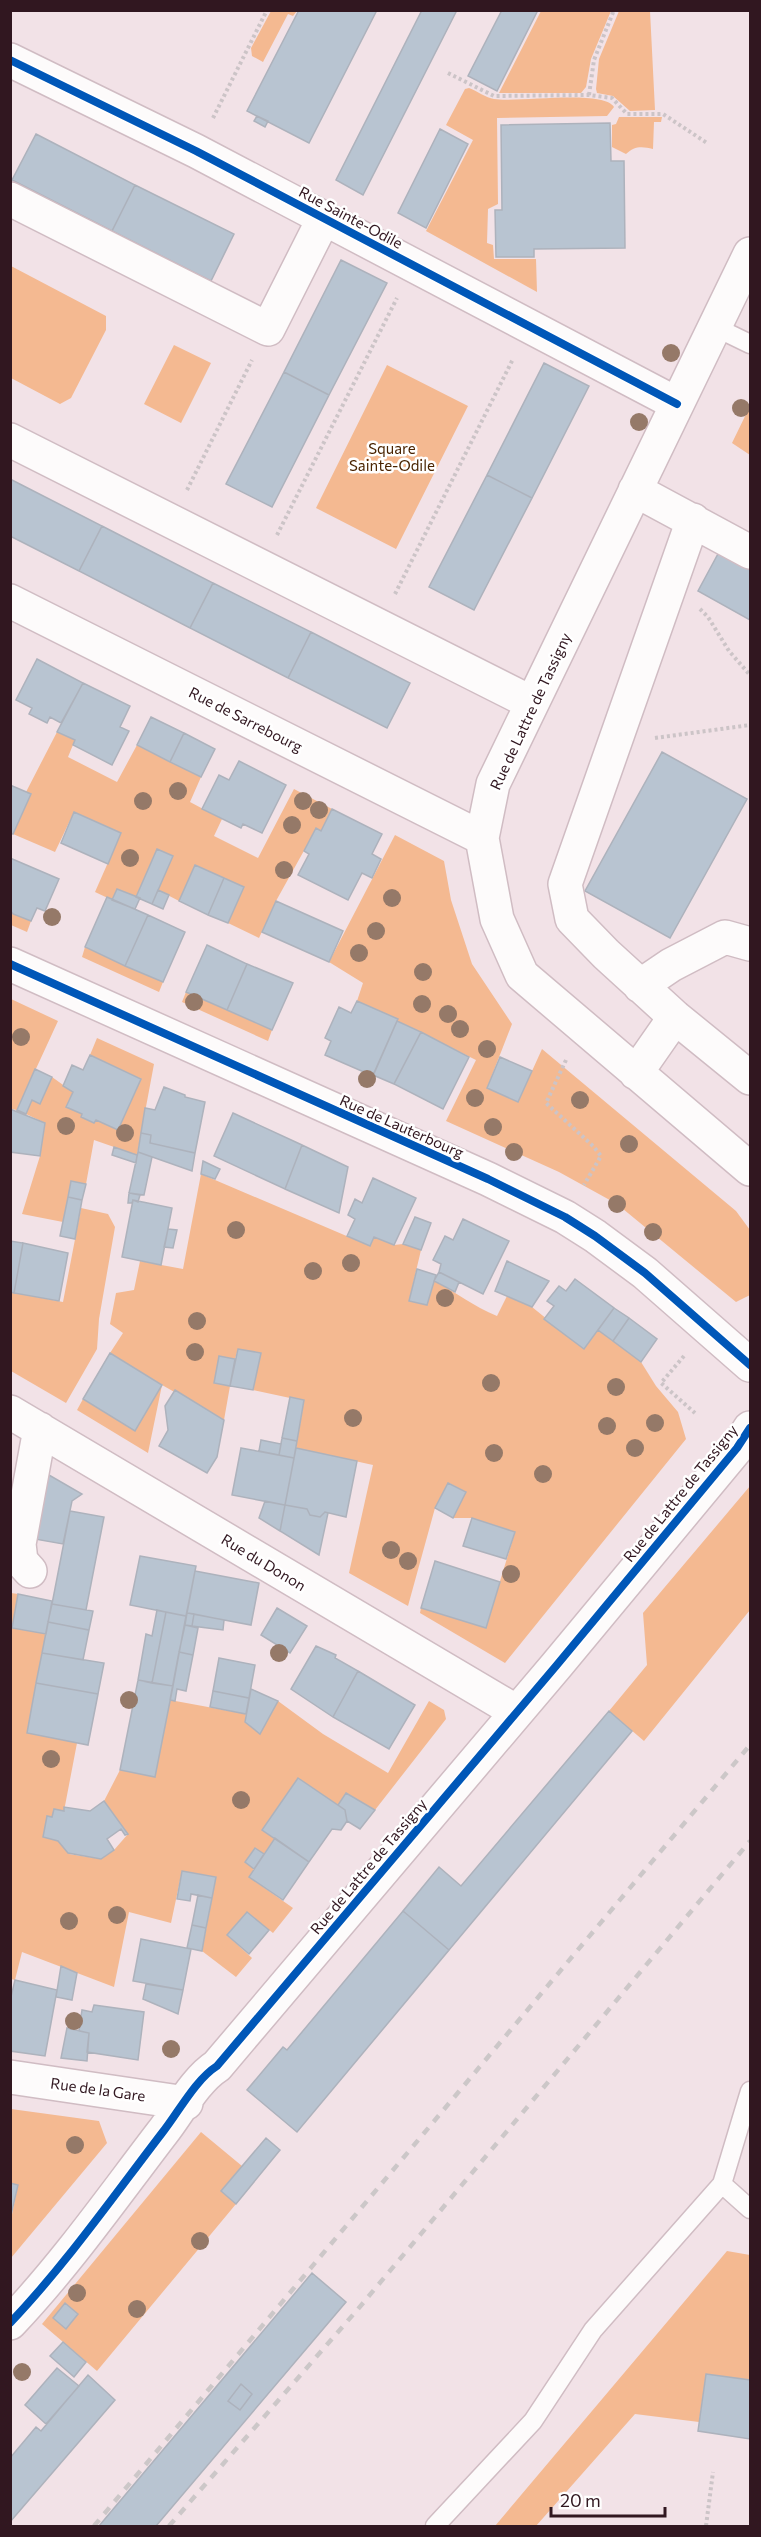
<svg xmlns="http://www.w3.org/2000/svg" width="761" height="2537" viewBox="0 0 761 2537" font-family="Commissioner,sans-serif">
<style>
.green{fill:#f4b991}
.building{fill:#b8c4d1;stroke:#adb2bc;stroke-width:1.5}
.lines{fill:none;stroke-linecap:round;stroke-linejoin:round}
.service-casing{stroke:#d0bcc3;stroke-width:21}
.minor-casing{stroke:#d0bcc3;stroke-width:36}
.tertiary-casing{stroke:#d0bcc3;stroke-width:36}
.path{stroke:#ccc4c7;stroke-width:4;stroke-dasharray:3 3;stroke-linecap:butt}
.service{stroke:#fdfbfb;stroke-width:18}
.minor{stroke:#fdfbfb;stroke-width:33}
.tertiary{stroke:#fdfbfb;stroke-width:33}
.rail{stroke:#ccc7c8;stroke-width:4.5;stroke-dasharray:8 8;stroke-linecap:butt}
.cycleway-casing{stroke:#fff;stroke-width:11}
.cycleway{stroke:#0057b8;stroke-width:8}
.tree{fill:#957968}
.labels{text-anchor:middle;dominant-baseline:central;stroke-width:5;stroke-linejoin:round;paint-order:stroke}
.street-label{font-size:15px;fill:#311720;stroke:#fff}
.park-label{font-size:15px;fill:#492300;stroke:#fff}
</style>
<rect width="100%" height="100%" fill="#f2e2e7"/>
<!-- green -->
<path class="green" d="M271 11H297L293 16 288 14 263 62 252 56 251 48Z
M541 11H611L591 59 586 87 581 93H499Z
M619 11H650L655 110 630 111 613 96 597 93 596 89 599 59Z
M469 88C477 91 486 98 494 99 517 103 603 89 614 107L607 116 497 118 498 204 488 209 487 243 493 245 494 259H536L537 292 426 231 473 140 446 125 465 89Z
M619 117H662L661 122H654L653 149C642 146 634 146 626 154L612 147V125L616 124Z
M11 266 106 316V330L71 398 60 404 11 378Z
M174 345 211 363 181 423 144 404Z
M387 365 468 406 396 549 316 508Z
M750 406V455L732 443Z
M57 732 75 740 68 757 117 782 137 745 201 777 190 802 222 819 214 836 258 858 294 789 332 809 321 831 316 829 276 901 259 938 228 923 243 887 195 865 179 901 158 890 173 856 157 849 136 897 117 889 112 900 95 892 121 833 74 812 55 852 13 834 31 794 26 792Z
M395 835 444 861 451 900 472 964 512 1024 487 1088 518 1102 542 1049 736 1211 750 1230V1295L736 1302 617 1204 559 1172 446 1121 476 1060 357 1001 363 983 329 962Z
M11 911 31 921 27 932 11 925Z
M85 947 163 982 159 992 82 957Z
M186 992 272 1030 268 1041 182 1002Z
M11 999 58 1021 17 1110 11 1109Z
M97 1038 154 1064 137 1155 94 1140 86 1184 63 1222 22 1214 40 1156 45 1123 26 1114 32 1100 40 1103 52 1077 73 1092 66 1107 82 1114 81 1117 94 1123 96 1120 118 1130 141 1079 90 1055Z
M201 1174 370 1246 374 1237 394 1245 403 1244 421 1250 409 1301 427 1305 434 1281C456 1292 474 1307 497 1316L507 1296 532 1307 584 1349 598 1330 641 1362 656 1386 678 1412 686 1439 505 1663 420 1613 421 1608 486 1627 515 1532 472 1518H453L466 1492 449 1483 435 1508 408 1606 349 1573 373 1465 296 1448 304 1401 253 1390 260 1353 238 1349 235 1359 219 1357 214 1383 230 1386 224 1420 162 1385 148 1453 77 1410 83 1399 135 1430 162 1385 110 1353 123 1333 110 1324 116 1293 134 1290 140 1261 183 1269Z
M81 1208 108 1214 115 1227 99 1319 97 1349 66 1403 11 1371 10 1292 63 1302Z
M750 1486V1610L644 1741 609 1711 647 1665 643 1613Z
M11 1593 18 1594 12 1627 46 1634 77 1743 64 1811 54 1809 52 1817 47 1816 43 1837 58 1841 69 1854 101 1859 114 1850 128 1834 104 1801 120 1770 155 1776 170 1700 246 1714 245 1722 259 1733 278 1701 323 1734 388 1773 429 1701 444 1710 446 1719 375 1810 346 1793 338 1805 298 1778 262 1830 275 1838 264 1854 255 1848 245 1862 254 1869 249 1877 293 1908 273 1933 247 1912 227 1935 252 1958 236 1977 202 1951 216 1877 182 1871 171 1923 129 1912 114 1987 22 1952 15 1980 11 1979Z
M11 2109 99 2121 107 2143 11 2258V2219L18 2185 11 2183Z
M201 2132 242 2166 221 2191 236 2204 97 2371 42 2324Z
M727 2251 750 2255V2380L706 2374 699 2422 635 2414 536 2526H495Z"/>
<!-- building -->
<path class="building" d="M299 10H377L309 143 247 111Z
M422 10H457L363 195 336 180Z
M502 10H538L497 91 468 76Z
M257 116 268 121 265 127 254 121Z
M610 123 611 161H624L625 248 534 249V257H496L495 210H502L501 125Z
M440 129 468 144 426 228 398 213Z
M36 134 135 185 112 231 12 180Z
M135 185 234 234 211 281 112 231Z
M341 260 387 283 329 395 284 372Z
M544 363 589 386 532 498 487 475Z
M284 372 329 395 272 507 226 484Z
M487 475 532 498 474 610 429 587Z
M10 479 102 526 79 571 10 536Z
M102 526 213 583 190 628 79 571Z
M719 552 750 569V620L698 591Z
M213 583 311 632 288 678 190 628Z
M311 632 410 683 387 728 288 678Z
M37 659 83 683 61 723 50 717 47 723 29 714 32 708 16 700Z
M83 683 130 706 120 727 129 731 112 765 73 745 75 740 57 732Z
M151 717 184 733 170 762 137 745Z
M184 733 215 749 201 777 170 762Z
M662 752 747 799 670 938 585 891Z
M239 761 286 785 262 833 243 824 241 828 202 809 219 775 229 780Z
M10 785 31 794 13 834 10 833Z
M332 809 382 834 372 854 381 859 372 878 362 873 348 900 298 875 309 854 304 851 316 828 321 831Z
M74 812 121 833 108 864 61 843Z
M157 849 173 856 152 904 136 897Z
M10 858 59 879 45 911 37 908 31 921 13 914 10 910Z
M195 865 224 878 208 915 179 901Z
M224 878 244 887 228 923 208 915Z
M117 889 140 898 135 909 112 900Z
M158 890 169 895 163 909 152 904Z
M107 897 148 915 125 966 85 947Z
M276 901 343 931 329 962 262 932Z
M148 915 185 932 163 982 125 966Z
M207 945 247 964 227 1010 186 992Z
M247 964 293 983 272 1030 227 1010Z
M357 1001 398 1019 373 1076 325 1055 331 1041 325 1038 339 1007 351 1013Z
M397 1021 421 1032 394 1084 373 1075Z
M421 1032 469 1057 443 1109 394 1084Z
M90 1055 141 1079 118 1130 96 1120 94 1123 81 1117 82 1114 66 1107 73 1092 63 1086 72 1065 83 1070Z
M500 1057 532 1071 518 1102 487 1088Z
M35 1069 52 1077 40 1104 32 1100 26 1114 17 1110Z
M164 1087 185 1095V1097L205 1102 195 1153 150 1143 151 1135 141 1133 145 1108 155 1110Z
M10 1109 45 1123 40 1156 10 1152Z
M233 1113 302 1145 285 1189 214 1156Z
M141 1133 151 1135 150 1143 195 1153 192 1171 138 1152Z
M302 1145 348 1167 339 1213 285 1189Z
M114 1147 137 1155 136 1163 112 1155Z
M138 1152 152 1157 144 1195 129 1193Z
M203 1161 220 1169 215 1179 201 1174Z
M373 1178 416 1198 394 1245 374 1237 370 1246 347 1236 355 1219 348 1215 355 1199 362 1203Z
M71 1181 86 1184 82 1200 68 1197Z
M129 1193 140 1195 138 1202 133 1200 132 1203H128Z
M68 1197 82 1200 75 1239 60 1236Z
M133 1200 172 1208 161 1265 122 1257Z
M415 1217 431 1223 421 1250 403 1244Z
M463 1219 509 1241 483 1294 439 1272 441 1264 433 1260 445 1236 453 1240Z
M168 1229 177 1230 173 1248 164 1247Z
M10 1241 23 1243 14 1293 10 1292Z
M23 1243 68 1253 59 1301 14 1293Z
M507 1261 549 1281 532 1307 495 1291Z
M417 1269 436 1275 427 1305 409 1301Z
M439 1272 459 1282 455 1292 434 1281Z
M575 1279 614 1308 584 1349 544 1319 554 1306 547 1301 559 1286 566 1291Z
M614 1308 629 1318 613 1341 598 1330Z
M629 1318 657 1339 641 1362 613 1341Z
M238 1349 261 1353 253 1390 230 1386Z
M110 1353 162 1385 135 1431 83 1399Z
M219 1356 235 1359 230 1386 214 1383Z
M175 1390 224 1420 217 1457 207 1473 159 1446 168 1430 165 1406Z
M290 1397 304 1400 297 1441 282 1438Z
M282 1438 297 1441 294 1458 279 1455Z
M261 1440 281 1444 279 1455 259 1451Z
M241 1448 294 1458 285 1505 232 1495Z
M296 1448 357 1461 346 1517 325 1512 320 1517 310 1515 307 1509 285 1505Z
M42 1471 82 1494 72 1501 63 1544 29 1538Z
M448 1483 466 1492 453 1518 435 1508Z
M265 1501 285 1505 280 1531 259 1518Z
M285 1505 307 1509 310 1515 320 1517 325 1512 328 1513 319 1555 280 1531Z
M70 1511 104 1517 86 1610 52 1604Z
M472 1518 515 1532 506 1559 463 1546Z
M140 1556 196 1566 186 1616 130 1605Z
M435 1561 500 1582 486 1628 421 1608Z
M195 1571 259 1583 251 1625 187 1613Z
M18 1594 52 1601 46 1634 12 1628Z
M52 1604 93 1611 89 1630 48 1622Z
M277 1608 307 1626 290 1653 261 1635Z
M157 1610 166 1612 152 1683 138 1680 146 1634 152 1636Z
M166 1612 186 1616 173 1686 152 1683Z
M187 1613 194 1614 192 1626 185 1625Z
M194 1614 224 1620 223 1630 192 1626Z
M48 1622 89 1630 83 1660 42 1653Z
M185 1625 198 1628 193 1655 179 1652Z
M316 1646 336 1655 335 1658 358 1671 333 1717 291 1689Z
M179 1652 193 1655 186 1691 177 1689 175 1701 170 1700Z
M42 1653 104 1663 98 1694 36 1683Z
M219 1658 255 1665 249 1698 213 1691Z
M358 1671 415 1705 389 1749 333 1717Z
M138 1680 173 1686 155 1777 120 1770Z
M36 1683 98 1694 88 1745 27 1733Z
M251 1689 278 1701 260 1734 245 1722Z
M213 1691 249 1698 246 1714 210 1707Z
M609 1711 632 1731 449 1950 403 1911 439 1867 461 1886Z
M298 1778 345 1810 347 1821 341 1830 332 1829 309 1862 262 1830Z
M346 1793 375 1810 360 1829 347 1821 345 1810 338 1805Z
M104 1801 128 1834 125 1835 121 1829 107 1839 114 1850 101 1859 68 1853 58 1841 43 1837 47 1816 52 1817 54 1809 64 1811V1807L90 1811Z
M275 1838 309 1862 283 1900 249 1877Z
M255 1848 264 1854 254 1869 245 1862Z
M182 1871 216 1877 212 1898 191 1894 190 1901 177 1899Z
M198 1895 212 1898 206 1928 192 1925Z
M403 1911 449 1950 297 2132 247 2090 283 2047 287 2050Z
M247 1912 269 1930 249 1954 227 1935Z
M192 1925 206 1928 202 1951 187 1948Z
M141 1939 191 1949 183 1990 133 1981Z
M61 1966 77 1973 72 2000 56 1997Z
M15 1980 57 1990 45 2056 10 2051V2001Z
M146 1984 183 1990 178 2014 143 1999Z
M94 2005 144 2012 138 2060 87 2052 89 2033 79 2031 82 2010 92 2012Z
M67 2028 89 2033 87 2061 61 2058Z
M266 2138 280 2150 236 2204 221 2191Z
M10 2183 18 2185 10 2219Z
M312 2273 346 2302 156 2526H99Z
M65 2303 78 2314 66 2329 53 2318Z
M63 2342 86 2362 74 2377 50 2356Z
M57 2368 79 2386 46 2424 25 2405Z
M706 2374 750 2380V2439L698 2431Z
M88 2375 115 2400 10 2522V2458L36 2427 41 2431Z
M241 2384 252 2394 240 2410 228 2401Z"/>
<g class="lines">
<defs>
<path id="service" d="M715 327 750 344
M722 2184 750 2209
M435 2526 533 2421 593 2330 722 2184 750 2091"/>
<path id="minor" d="M10 60 196 151 677 404
M10 199 268 329 324 218
M750 254 493 784 482 838 497 919 522 975 750 1169
M10 440 532 703
M635 490 750 552
M693 520 565 884 572 919 606 954 675 1017 750 1078
M10 601 482 838
M640 986 671 965 725 937 750 944
M636 1073 675 1017
M10 1412 517 1712
M30 1571 21 1561 19 1544 40 1429
M10 2077 186 2103
M10 2323C66 2264 113 2197 162 2133 178 2113 195 2080 217 2066L556 1666 737 1448 750 1428"/>
<path id="tertiary" d="M10 964 488 1179 565 1217 595 1236 645 1273 750 1365"/>
</defs>
<!-- service casing -->
<use href="#service" class="service-casing"/>
<!-- minor casing -->
<use href="#minor" class="minor-casing"/>
<!-- tertiary casing -->
<use href="#tertiary" class="tertiary-casing"/>
<!-- path -->
<path class="path" d="M448 73 494 96 589 95 612 98 627 114H663L707 143
M589 95 594 60 614 10
M213 118 267 10
M187 490 252 360
M277 535 397 298
M395 594 513 359
M700 609 708 617 729 651 750 675
M655 738 750 725
M566 1060 546 1103 593 1146 601 1156 584 1185
M684 1356 661 1383 695 1413
M706 2526 713 2472"/>
<!-- service -->
<use href="#service" class="service"/>
<!-- minor -->
<use href="#minor" class="minor"/>
<!-- tertiary -->
<use href="#tertiary" class="tertiary"/>
<!-- rail -->
<path class="rail" d="M94 2526 750 1745
M169 2526 358 2309 750 1841"/>
<defs>
<path id="cycleway" d="M10 60 196 151 677 404
M10 964 488 1179 565 1217 595 1236 645 1273 750 1365
M10 2323C66 2264 113 2197 162 2133 178 2113 195 2080 217 2066L556 1666 737 1448 750 1428"/>
</defs>
<!-- cycleway casing -->
<use href="#cycleway" class="cycleway-casing"/>
<!-- cycleway -->
<use href="#cycleway" class="cycleway"/>
</g>
<!-- trees -->
<g class="tree">
<circle cx="671" cy="353" r="9"/>
<circle cx="741" cy="408" r="9"/>
<circle cx="639" cy="422" r="9"/>
<circle cx="178" cy="791" r="9"/>
<circle cx="143" cy="801" r="9"/>
<circle cx="303" cy="801" r="9"/>
<circle cx="319" cy="810" r="9"/>
<circle cx="292" cy="825" r="9"/>
<circle cx="130" cy="858" r="9"/>
<circle cx="284" cy="870" r="9"/>
<circle cx="392" cy="898" r="9"/>
<circle cx="52" cy="917" r="9"/>
<circle cx="376" cy="931" r="9"/>
<circle cx="359" cy="953" r="9"/>
<circle cx="423" cy="972" r="9"/>
<circle cx="194" cy="1002" r="9"/>
<circle cx="422" cy="1004" r="9"/>
<circle cx="448" cy="1014" r="9"/>
<circle cx="460" cy="1029" r="9"/>
<circle cx="21" cy="1037" r="9"/>
<circle cx="487" cy="1049" r="9"/>
<circle cx="367" cy="1079" r="9"/>
<circle cx="475" cy="1098" r="9"/>
<circle cx="580" cy="1100" r="9"/>
<circle cx="66" cy="1126" r="9"/>
<circle cx="493" cy="1127" r="9"/>
<circle cx="125" cy="1133" r="9"/>
<circle cx="629" cy="1144" r="9"/>
<circle cx="514" cy="1152" r="9"/>
<circle cx="617" cy="1204" r="9"/>
<circle cx="236" cy="1230" r="9"/>
<circle cx="653" cy="1232" r="9"/>
<circle cx="351" cy="1263" r="9"/>
<circle cx="313" cy="1271" r="9"/>
<circle cx="445" cy="1298" r="9"/>
<circle cx="197" cy="1321" r="9"/>
<circle cx="195" cy="1352" r="9"/>
<circle cx="491" cy="1383" r="9"/>
<circle cx="616" cy="1387" r="9"/>
<circle cx="353" cy="1418" r="9"/>
<circle cx="655" cy="1423" r="9"/>
<circle cx="607" cy="1426" r="9"/>
<circle cx="635" cy="1448" r="9"/>
<circle cx="494" cy="1453" r="9"/>
<circle cx="543" cy="1474" r="9"/>
<circle cx="391" cy="1550" r="9"/>
<circle cx="408" cy="1561" r="9"/>
<circle cx="511" cy="1574" r="9"/>
<circle cx="279" cy="1653" r="9"/>
<circle cx="129" cy="1700" r="9"/>
<circle cx="51" cy="1759" r="9"/>
<circle cx="241" cy="1800" r="9"/>
<circle cx="117" cy="1915" r="9"/>
<circle cx="69" cy="1921" r="9"/>
<circle cx="74" cy="2021" r="9"/>
<circle cx="171" cy="2049" r="9"/>
<circle cx="75" cy="2145" r="9"/>
<circle cx="200" cy="2241" r="9"/>
<circle cx="77" cy="2293" r="9"/>
<circle cx="137" cy="2309" r="9"/>
<circle cx="22" cy="2372" r="9"/>
</g>
<g class="labels">
<!-- street labels -->
<g class="street-label">
<text transform="translate(351 217) rotate(28)">Rue Sainte-Odile</text>
<text transform="translate(530 711) rotate(-65)">Rue de Lattre de Tassigny</text>
<text transform="translate(246 719) rotate(27)">Rue de Sarrebourg</text>
<text transform="translate(402 1126) rotate(24)">Rue de Lauterbourg</text>
<text transform="translate(680 1493) rotate(-51)">Rue de Lattre de Tassigny</text>
<text transform="translate(264 1562) rotate(31)">Rue du Donon</text>
<text transform="translate(368 1866) rotate(-50)">Rue de Lattre de Tassigny</text>
<text transform="translate(98 2089) rotate(8)">Rue de la Gare</text>
</g>
<!-- park labels -->
<g class="park-label">
<text x="392" y="448">Square<tspan x="392" dy="17">Sainte-Odile</tspan></text>
</g>
</g>
<!-- border -->
<rect width="761" height="2537" fill="none" stroke="#311720" stroke-width="24"/>
<!-- scale -->
<path d="M551 2507v9h114v-9" fill="none" stroke="#311720" stroke-width="3"/>
<text x="560" y="2507" font-size="18" fill="#311720" stroke="#ffffff" stroke-width="4.5" paint-order="stroke">20 m</text>
</svg>
